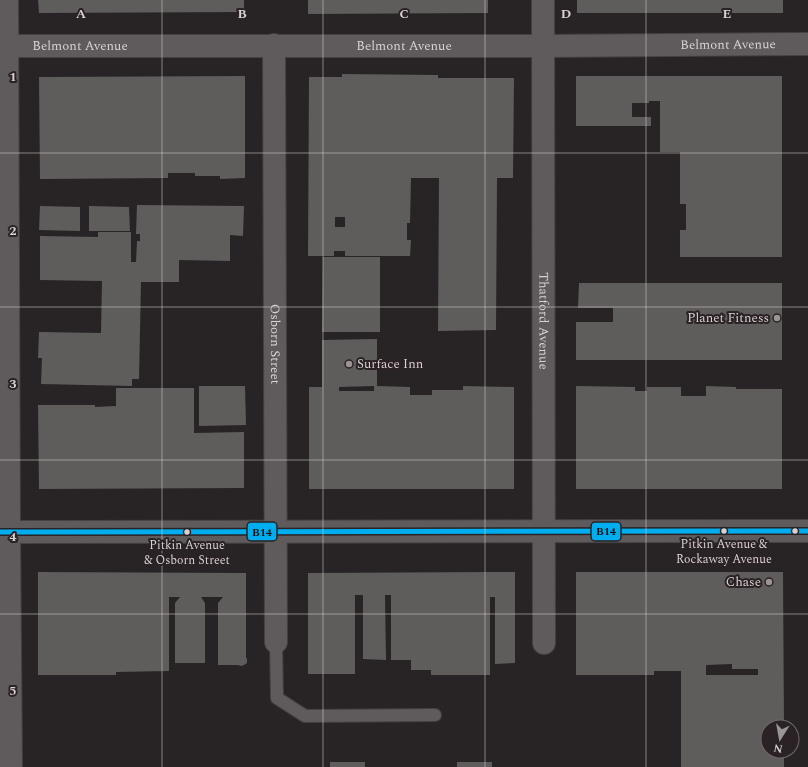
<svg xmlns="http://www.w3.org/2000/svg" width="808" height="767" viewBox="0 0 808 767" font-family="Spectral,serif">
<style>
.building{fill:#5f5c5c;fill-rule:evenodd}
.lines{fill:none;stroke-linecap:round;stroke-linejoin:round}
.lane-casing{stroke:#444142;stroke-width:14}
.street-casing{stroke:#444142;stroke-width:24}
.secondary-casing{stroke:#444142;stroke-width:24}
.lane{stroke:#5f5b5c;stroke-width:12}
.street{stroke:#5f5b5c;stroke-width:22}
.secondary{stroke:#5f5b5c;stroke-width:22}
.bus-1-casing{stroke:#2a2224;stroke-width:8}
.bus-1{stroke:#00aeef;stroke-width:5}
.grid{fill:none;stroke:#d7d1d2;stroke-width:1;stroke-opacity:0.55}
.poi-dot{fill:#9a9495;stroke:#2a2224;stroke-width:1.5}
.bus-dot{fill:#d7d1d2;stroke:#2a2224;stroke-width:1.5}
.labels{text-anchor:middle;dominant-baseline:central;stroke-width:4;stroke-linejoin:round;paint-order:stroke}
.bus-label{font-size:12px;fill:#d7d1d2;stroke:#2a2224}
.street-label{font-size:13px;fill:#d7d1d2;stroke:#2a2224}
.poi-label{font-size:13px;fill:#d7d1d2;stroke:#2a2224;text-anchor:end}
.grid-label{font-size:13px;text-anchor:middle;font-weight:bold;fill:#d7d1d2;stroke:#2a2224;stroke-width:4;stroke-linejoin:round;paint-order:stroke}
.line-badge{stroke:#2a2224;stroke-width:1.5}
.pale-badge-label{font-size:11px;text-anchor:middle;font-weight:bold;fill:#111}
</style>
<rect width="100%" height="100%" fill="#282425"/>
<!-- building -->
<path class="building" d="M38 0H244V12L39 13Z
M308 0H488V13L308 14Z
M577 0H783V13H577Z
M342 74 438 75V78H514L513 178H497L496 330 438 331 439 178H411L410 223H407V240H411L410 256H345V251H334V256H308L309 77H342ZM335 217H345V227H335Z
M245 76V178L220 179V176H195V173H168V178L40 179 39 77Z
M576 76H782V257H680V230H686V204H680V152H660V101H649V103H632V117H651V126H576Z
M137 205 244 206 243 236 230 235V261L179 260V282H141L139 379H132V386L41 384 42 358H38L39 332 101 333 102 281 40 280V236L98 237V232H131V262H136L137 241H140V234H136Z
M40 206 80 207V231L39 230Z
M89 206 129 207 130 231H89Z
M323 257H380V332H322Z
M579 283H782V360H576V322H613V308H578Z
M377 339V386L410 387V395H432V390H463V386L514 387V489H309V387H322V340ZM374 386V391H339V387Z
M199 386H245L246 425 199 426Z
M576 386 635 387V391H647V387H681V396H706V386L736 387V389H782V489H576Z
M116 388H194V433L244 432V488L39 489 38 405H95V407L116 406Z
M38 572 246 573V657L247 659V663L244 665 241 666 238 665H218V603L223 597H201L205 603V663H175V603L180 597H169V671L116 672V675H38Z
M490 572H515V663L495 664V597H490V675H431V670H411V660H391V595H385L386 660 363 659V595H355V674H308V573Z
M576 572H783L784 727H768V751H784V767H681V671H654V675H576ZM732 664V669H758V675H706V665Z
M330 762H365V767H330Z
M457 762H492V767H457Z"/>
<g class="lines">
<defs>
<path id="lane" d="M276 642 277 698 305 716 435 715"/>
<g id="street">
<path d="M7 0 9 532 11 767"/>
<path id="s1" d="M543 0 544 643"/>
<path id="s2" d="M274 45 276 642"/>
<path id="s3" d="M0 46H543L808 44"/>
</g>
<path id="secondary" d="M0 532 808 531"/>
</defs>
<!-- lane casing -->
<use href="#lane" class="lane-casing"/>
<!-- street casing -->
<use href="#street" class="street-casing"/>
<!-- secondary casing -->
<use href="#secondary" class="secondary-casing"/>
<!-- lane -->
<use href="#lane" class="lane"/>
<!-- street -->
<use href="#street" class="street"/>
<!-- secondary -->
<use href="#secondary" class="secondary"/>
<defs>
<path id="bus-1" d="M0 532 808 531"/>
</defs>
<!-- bus-1 casing -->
<use href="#bus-1" class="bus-1-casing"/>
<!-- bus-1 -->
<use href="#bus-1" class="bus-1"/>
</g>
<!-- grid -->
<path class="grid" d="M162 0V767M323 0V767M485 0V767M646 0V767M0 153H808M0 307H808M0 460H808M0 614H808"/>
<!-- markers -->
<g class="poi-dot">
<circle cx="777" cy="318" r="4"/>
<circle cx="349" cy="364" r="4"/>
<circle cx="769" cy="582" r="4"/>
</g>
<g class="bus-dot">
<circle cx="724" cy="531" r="3.5"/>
<circle cx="795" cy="531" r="3.5"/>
<circle cx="187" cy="532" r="3.5"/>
</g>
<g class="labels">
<!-- bus labels -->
<g class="bus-label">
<text x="724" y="544">Pitkin Avenue &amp;<tspan x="724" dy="15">Rockaway Avenue</tspan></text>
<text x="187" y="545">Pitkin Avenue<tspan x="187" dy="15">&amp; Osborn Street</tspan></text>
</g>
<!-- street labels -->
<g class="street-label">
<text stroke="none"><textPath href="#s3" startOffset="728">Belmont Avenue</textPath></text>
<text stroke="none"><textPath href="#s3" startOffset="80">Belmont Avenue</textPath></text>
<text stroke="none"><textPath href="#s3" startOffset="404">Belmont Avenue</textPath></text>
<text stroke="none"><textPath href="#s1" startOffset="321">Thatford Avenue</textPath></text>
<text stroke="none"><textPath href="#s2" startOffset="299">Osborn Street</textPath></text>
</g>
<!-- poi labels -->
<g class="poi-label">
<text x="769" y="318">Planet Fitness</text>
<text x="357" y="364" text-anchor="start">Surface Inn</text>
<text x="761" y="582">Chase</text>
</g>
</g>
<g class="grid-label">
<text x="81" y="18">A</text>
<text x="242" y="18">B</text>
<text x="404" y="18">C</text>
<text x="566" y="18">D</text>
<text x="727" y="18">E</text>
<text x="13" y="81">1</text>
<text x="13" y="235">2</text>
<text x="13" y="388">3</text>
<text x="13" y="541">4</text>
<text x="13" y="695">5</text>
</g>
<g class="line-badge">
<rect x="591" y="522" width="30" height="19" rx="4" fill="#00aeef"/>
<rect x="247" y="522" width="30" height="19" rx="4" fill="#00aeef"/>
</g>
<g class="pale-badge-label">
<text x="606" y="535">B14</text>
<text x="262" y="536">B14</text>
</g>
<!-- north arrow -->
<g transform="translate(780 739) rotate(191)"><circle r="19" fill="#2a2224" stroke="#6f686a"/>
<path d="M0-3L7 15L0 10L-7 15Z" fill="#9a9495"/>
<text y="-6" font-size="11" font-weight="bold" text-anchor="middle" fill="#d7d1d2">N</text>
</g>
</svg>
